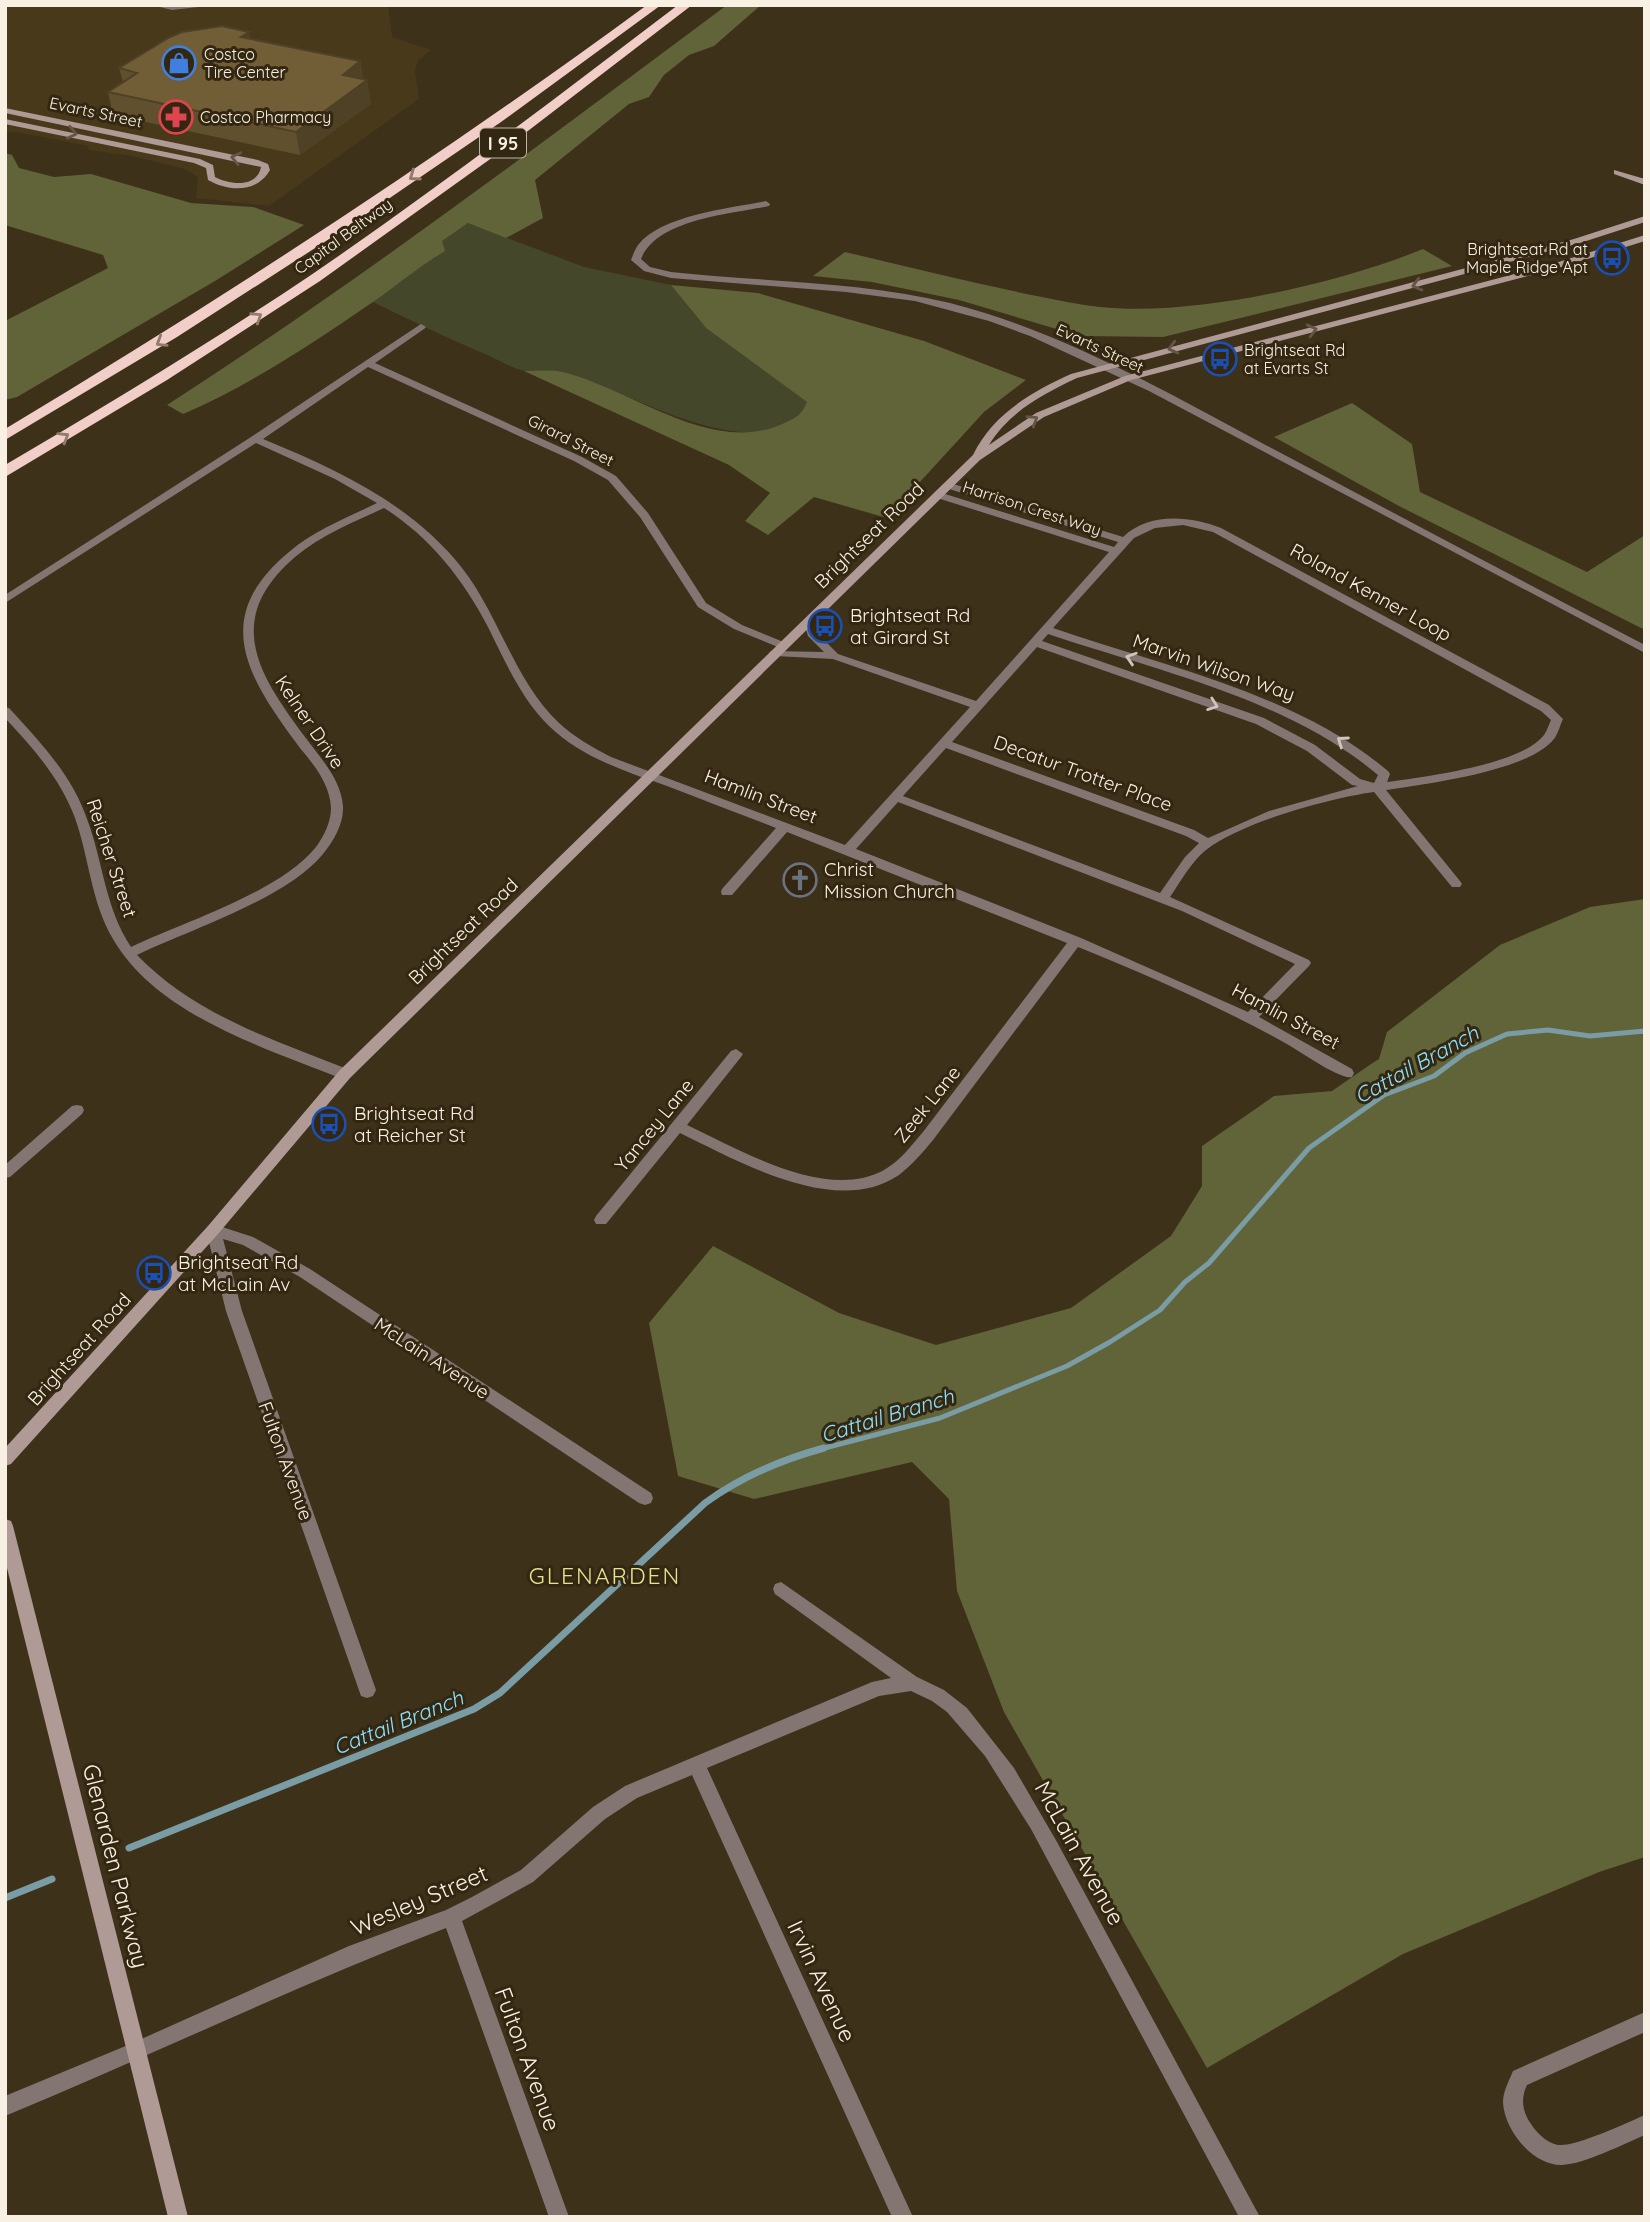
<svg xmlns="http://www.w3.org/2000/svg" width="1650" height="2222" viewBox="0 0 1650 2222" font-family="Quicksand,sans-serif">
<style>
.built{fill:#48391b}
.green{fill:#45472a}
.forest{fill:#616339}
.lines{fill:none;stroke-linecap:round;stroke-linejoin:round}
.stream-far1{stroke:#7a9ca4;stroke-width:5}
.stream{stroke:#7a9ca4;stroke-width:7}
.street{fill:#837572;fill-rule:evenodd}
.secondary{fill:#af9a95;fill-rule:evenodd}
.highway{fill:#f1cfc8;fill-rule:evenodd}
.wall{fill:#61502e}
.shaded-wall{fill:#4f4126}
.building{fill:#715d36;stroke:#4f4126;stroke-width:2}
.oneway{stroke:#655546}
.oneway2{stroke:#927b6c}
.oneway3{stroke:#cfc6bb}
.labels{text-anchor:middle;dominant-baseline:central;stroke-width:6;stroke-linejoin:round;paint-order:stroke}
.far-poi-label{font-size:16px;fill:#f8f1e3;stroke:#332711;text-anchor:start}
.far-street-label{font-size:16px;fill:#f8f1e3;stroke:#332711}
.shield{fill:#332711;stroke:#bdb4a4;stroke-width:2}
.shield-label{font-size:18px;font-weight:bold;fill:#f8f1e3}
.street-label{font-size:19px;fill:#f8f1e3;stroke:#332711}
.poi-label{font-size:19px;fill:#f8f1e3;stroke:#332711;text-anchor:start}
.water-label{font-size:21px;font-style:italic;fill:#8ce2fe;stroke:#332711}
.quarter-label{font-size:23px;letter-spacing:2px;fill:#e4e192;stroke:#332711}
.near-street-label{font-size:23px;fill:#f8f1e3;stroke:#332711}
</style>
<rect width="100%" height="100%" fill="#3d311a"/>
<!-- built -->
<path class="built" d="M5 5H388L392 37 431 50 418 61 415 71 419 99 269 206 196 198 198 177 185 169 132 156 89 150 88 146 17 132H5Z"/>
<!-- green -->
<path class="green" d="M468 223 584 267 671 285 706 328 808 402C764 478 626 389 567 373 553 369 538 374 524 371 511 368 497 359 485 354 447 338 410 320 373 302L441 241Z"/>
<!-- forest -->
<path class="forest" d="M727 5H761L714 46 689 55 664 75 649 97 629 104 535 180 543 218 506 238 468 223 442 241 445 251C418 267 395 287 370 304 310 345 250 385 183 414L167 405C360 281 543 142 727 5Z
M5 153 12 155 19 168 54 177 91 174 191 203 253 207 304 225 215 281 17 397 5 400V321L108 268 103 255 5 225Z
M1423 249 1452 266 1163 337 1080 336 959 300 872 282 813 276 845 252C909 267 972 283 1037 296 1058 300 1079 305 1100 307 1193 317 1337 284 1423 249Z
M671 285 758 293 924 341 1026 380 984 412 887 518 814 497 768 535 745 521 770 493 729 465 524 371C538 371 554 369 567 373 633 391 711 454 780 425 794 419 801 416 807 402L706 328Z
M1352 403 1412 444 1420 492 1587 572 1645 535V630L1399 506 1274 437Z
M1645 899V1857L1599 1872 1403 1954 1207 2068 1004 1712 957 1591 949 1499 912 1462 754 1499 678 1476 649 1323 713 1246 839 1313 936 1345 1071 1308 1171 1236 1202 1186V1146L1274 1096 1332 1091 1371 1064 1379 1059 1387 1032 1500 945 1590 907Z"/>
<g class="lines">
<!-- stream-far1 -->
<path class="stream-far1" d="M817 1450 940 1418 1067 1366 1110 1342 1160 1310 1185 1282 1209 1263 1309 1148 1384 1095 1434 1076 1465 1053 1507 1034 1548 1030 1590 1036 1645 1031"/>
<!-- stream -->
<path class="stream" d="M129 1848 474 1709 500 1693 705 1503C742 1476 780 1460 824 1448
M5 1898 52 1879"/>
<!-- street -->
<path class="street" d="M152 5H216L172 10Z
M766 201 770 204 769 206C731 214 657 219 641 259L650 267 671 272C764 282 859 281 950 303 1060 331 1161 389 1260 442 1388 510 1516 578 1645 645V653L1149 391 1030 336 989 321 915 301 846 292 671 278 644 271 631 260C633 255 635 249 638 245 661 215 731 208 766 201Z
M421 324 426 327 424 329 375 363 582 457 616 476 648 513 706 603 742 625 786 643V647H778L734 629 698 607 640 517 608 480 574 461 368 367 263 439C336 469 412 504 462 568 499 615 514 680 558 722 574 737 592 747 611 757L845 845 970 707 833 659 775 656 769 653 771 651 824 652 808 636 803 620 809 617 815 620 819 635 838 654 976 701 1109 552 934 497V493H942L1114 547 1118 542 943 487 942 485 947 482 1123 537C1149 512 1190 516 1221 528L1549 705 1563 719C1560 725 1558 734 1554 739 1529 771 1426 784 1386 790L1460 881 1462 884 1460 887H1452L1374 792C1330 798 1242 822 1206 850 1191 862 1181 881 1170 897L1309 960 1311 963 1309 966 1259 1017 1352 1069 1354 1073 1352 1077C1339 1080 1299 1050 1285 1043 1219 1006 1149 976 1078 947L933 1140C923 1152 912 1165 899 1175 836 1218 738 1161 680 1133L606 1224H596L594 1220 596 1216 731 1051 736 1049 743 1054 741 1057 687 1125C739 1149 826 1202 884 1170 900 1161 911 1146 923 1132L1067 943 787 832 732 895H722L721 892 722 889 776 828C740 814 703 800 667 786 625 771 582 758 549 726 521 699 505 661 488 627 463 579 430 537 384 508 354 522 321 535 295 557 221 621 260 677 308 741 322 760 341 780 343 806 344 823 334 841 323 854 286 899 191 929 137 955 195 1015 274 1040 350 1070L352 1074 345 1079 340 1078C263 1047 157 1015 113 939 91 902 89 857 75 818 60 778 33 748 5 718V707L9 708C40 742 72 775 87 819 103 861 105 908 131 947 184 922 280 892 316 847 324 836 331 822 331 808 330 784 314 765 300 748 249 679 208 619 289 552 314 530 347 518 377 503L335 479 256 443 5 603V595L251 437ZM1183 525 1213 532 1541 711 1551 720C1549 724 1547 731 1544 735 1521 765 1423 777 1387 782L1390 774 1388 771C1295 693 1166 667 1053 628L1134 538 1155 528ZM1048 634C1158 671 1288 699 1378 775L1374 783 1360 779 1315 745 1264 718 1042 641ZM1037 647 1256 724 1307 751 1352 785 1358 786 1269 811 1208 838 1194 830 952 742ZM946 748 1186 836 1199 843 1185 857 1160 893 903 796ZM898 802 1182 911 1295 964 1248 1012 1081 938 856 849Z
M77 1105 82 1106 84 1110 82 1114 10 1177 5 1178V1165L72 1106Z
M213 1224 253 1237 310 1269 651 1493 653 1498 651 1503 645 1505 639 1503 300 1277 243 1245 223 1239 242 1311 376 1690 373 1696 367 1698 361 1696 226 1311 206 1230 208 1226Z
M781 1582 917 1677 944 1690 967 1708 1014 1768 1057 1842 1260 2217H1239L1031 1829 985 1756 947 1712 932 1701 911 1691 879 1696 707 1768 913 2217H892L692 1775 637 1798 605 1819 533 1882 462 1921 569 2217H549L446 1928C297 1985 153 2055 5 2116V2096L128 2045 349 1946 446 1910 472 1897 521 1870 593 1807 625 1786 872 1682 891 1678 775 1594 773 1589 775 1584Z
M1645 2012V2032L1527 2085C1521 2098 1522 2109 1529 2121 1535 2131 1546 2143 1558 2145 1576 2147 1626 2123 1645 2115V2135C1624 2144 1584 2164 1562 2165 1533 2166 1504 2130 1503 2102 1503 2091 1509 2081 1513 2071Z"/>
<!-- secondary -->
<path class="secondary" d="M5 108 258 160 268 164 270 170C257 193 229 192 208 180L206 168 194 163 5 124V119L200 159 213 165 215 177C230 185 257 188 261 167L5 113Z
M1614 170 1645 179V185L1614 174Z
M1645 216V222L1580 243 1077 378C1043 394 1009 412 989 445L1036 413 1125 376 1549 265 1645 235V241L1555 269 1131 380 1044 417 980 460 350 1078 218 1234 11 1464 5 1466V1448L208 1226 340 1070 973 455C992 415 1031 392 1071 374L1574 239Z
M5 1519 11 1521 13 1526 188 2217H168L5 1560Z"/>
<!-- highway -->
<path class="highway" d="M647 5H661L501 122 340 232 177 337 5 440V429C225 297 440 157 647 5Z
M678 5H692L507 147 320 281 167 380 5 477V465C109 404 211 342 311 275 437 189 557 97 678 5Z"/>
</g>
<!-- wall -->
<path class="wall" d="M251 39 360 61 363 79 367 80 371 104 300 155 113 115 108 92 123 82 119 68Z"/>
<!-- shaded-wall -->
<path class="shaded-wall" d="M249 32 253 55 241 37Z
M360 61 363 83 367 80 371 104 300 155 296 132 343 75Z"/>
<!-- building -->
<path class="building" d="M222 26 249 32 241 37 360 61 343 75 367 80 296 132 108 92 137 73 119 68 170 37 182 32Z"/>
<!-- one-way arrows -->
<defs><path id="oneway-chevron" d="M-2-3.5L2.5 0L-2 3.5" fill="none" stroke-width="1.6" stroke-linecap="round" stroke-linejoin="round" transform="scale(1.75)"/></defs>
<g class="oneway">
<use href="#oneway-chevron" transform="translate(72 133) rotate(12)"/>
<use href="#oneway-chevron" transform="translate(236 158) rotate(-168)"/>
<use href="#oneway-chevron" transform="translate(1417 285) rotate(165)"/>
<use href="#oneway-chevron" transform="translate(1312 330) rotate(-14)"/>
<use href="#oneway-chevron" transform="translate(1173 348) rotate(165)"/>
<use href="#oneway-chevron" transform="translate(1033 420) rotate(-32)"/>
</g>
<g class="oneway2">
<use href="#oneway-chevron" transform="translate(414 176) rotate(145)"/>
<use href="#oneway-chevron" transform="translate(257 317) rotate(-33)"/>
<use href="#oneway-chevron" transform="translate(161 342) rotate(148)"/>
<use href="#oneway-chevron" transform="translate(64 437) rotate(-31)"/>
</g>
<g class="oneway3">
<use href="#oneway-chevron" transform="translate(1131 658) rotate(-162)"/>
<use href="#oneway-chevron" transform="translate(1213 705) rotate(20)"/>
<use href="#oneway-chevron" transform="translate(1342 741) rotate(-145)"/>
</g>
<!-- icons -->
<defs>
<symbol id="shop-ring" viewBox="-11 -11 22 22"><circle r="9.5" fill="#332711" stroke="#3f7fe0" stroke-width="1.5"/><path d="M-5-2.5h2.3a2.7 3.5 0 0 1 5.4 0H5L5.5 6h-11ZM-1.5-2.5h3a1.5 2.3 0 0 0-3 0Z" fill="#3f7fe0"/></symbol>
<symbol id="pharmacy-ring" viewBox="-11 -11 22 22"><circle r="9.5" fill="#332711" stroke="#e0444e" stroke-width="1.5"/><path d="M-2-6h4v4h4v4h-4v4h-4v-4h-4v-4h4Z" fill="#e0444e"/></symbol>
<symbol id="bus-ring" viewBox="-11 -11 22 22"><circle r="9.5" fill="#332711" stroke="#1a4fb4" stroke-width="1.5"/><path d="M-5-6H5V4H4V6H2V4H-2V6H-4V4H-5ZM-3.5-4V0h7V-4ZM-3.5 1.2v1.5H-2V1.2ZM2 1.2v1.5H3.5V1.2Z" fill="#1a4fb4"/></symbol>
<symbol id="church-ring" viewBox="-11 -11 22 22"><circle r="9.5" fill="#332711" stroke="#6b7280" stroke-width="1.5"/><path d="M-1.2-6h2.4v3.5h3.3v2.4h-3.3V6h-2.4V-.1h-3.3v-2.4h3.3Z" fill="#6b7280"/></symbol>
</defs>
<g fill-rule="evenodd">
<use href="#shop-ring" x="160" y="44" width="38" height="38"/>
<use href="#pharmacy-ring" x="157" y="98" width="38" height="38"/>
<use href="#bus-ring" x="1593" y="239" width="38" height="38"/>
<use href="#bus-ring" x="1201" y="340" width="38" height="38"/>
<use href="#bus-ring" x="806" y="607" width="38" height="38"/>
<use href="#church-ring" x="781" y="861" width="38" height="38"/>
<use href="#bus-ring" x="310" y="1105" width="38" height="38"/>
<use href="#bus-ring" x="135" y="1254" width="38" height="38"/>
</g>
<g class="labels">
<!-- far-poi labels -->
<g class="far-poi-label">
<text x="204" y="54">Costco<tspan x="204" dy="18">Tire Center</tspan></text>
<text x="200" y="117">Costco Pharmacy</text>
<text x="1588" y="249" text-anchor="end">Brightseat Rd at<tspan x="1588" dy="18">Maple Ridge Apt</tspan></text>
<text x="1244" y="350">Brightseat Rd<tspan x="1244" dy="18">at Evarts St</tspan></text>
</g>
<!-- far-street labels -->
<g class="far-street-label">
<text transform="translate(96 112) rotate(12)">Evarts Street</text>
<text transform="translate(343 236) rotate(-36)">Capital Beltway</text>
<text transform="translate(1100 348) rotate(25)">Evarts Street</text>
<text transform="translate(571 440) rotate(27)">Girard Street</text>
<text transform="translate(1032 508) rotate(18)">Harrison Crest Way</text>
</g>
<!-- shield labels -->
<rect class="shield" x="480" y="128.5" width="46" height="29" rx="5"/>
<g class="shield-label">
<text x="503" y="143">I 95</text>
</g>
<!-- street labels -->
<g class="street-label">
<text transform="translate(869 535) rotate(-44)">Brightseat Road</text>
<text transform="translate(1371 592) rotate(29)">Roland Kenner Loop</text>
<text transform="translate(1214 667) rotate(19)">Marvin Wilson Way</text>
<text transform="translate(310 722) rotate(56)">Kelner Drive</text>
<text transform="translate(1083 773) rotate(20)">Decatur Trotter Place</text>
<text transform="translate(761 796) rotate(21)">Hamlin Street</text>
<text transform="translate(112 858) rotate(72)">Reicher Street</text>
<text transform="translate(463 931) rotate(-44)">Brightseat Road</text>
<text transform="translate(1286 1016) rotate(28)">Hamlin Street</text>
<text transform="translate(927 1104) rotate(-51)">Zeek Lane</text>
<text transform="translate(654 1125) rotate(-51)">Yancey Lane</text>
<text transform="translate(79 1349) rotate(-48)">Brightseat Road</text>
<text transform="translate(432 1358) rotate(33)">McLain Avenue</text>
<text transform="translate(286 1461) rotate(70)">Fulton Avenue</text>
</g>
<!-- poi labels -->
<g class="poi-label">
<text x="850" y="615">Brightseat Rd<tspan x="850" dy="22">at Girard St</tspan></text>
<text x="824" y="869">Christ<tspan x="824" dy="22">Mission Church</tspan></text>
<text x="354" y="1113">Brightseat Rd<tspan x="354" dy="22">at Reicher St</tspan></text>
<text x="178" y="1262">Brightseat Rd<tspan x="178" dy="22">at McLain Av</tspan></text>
</g>
<!-- water labels -->
<g class="water-label">
<text transform="translate(1416 1064) rotate(-29)">Cattail Branch</text>
<text transform="translate(887 1415) rotate(-17)">Cattail Branch</text>
<text transform="translate(398 1722) rotate(-22)">Cattail Branch</text>
</g>
<!-- quarter labels -->
<g class="quarter-label">
<text x="605" y="1575">GLENARDEN</text>
</g>
<!-- near-street labels -->
<g class="near-street-label">
<text transform="translate(1080 1853) rotate(61)">McLain Avenue</text>
<text transform="translate(116 1866) rotate(76)">Glenarden Parkway</text>
<text transform="translate(419 1900) rotate(-23)">Wesley Street</text>
<text transform="translate(822 1981) rotate(65)">Irvin Avenue</text>
<text transform="translate(528 2059) rotate(70)">Fulton Avenue</text>
</g>
</g>
<!-- border -->
<rect width="1650" height="2222" fill="none" stroke="#f8f1e3" stroke-width="14"/>
</svg>
